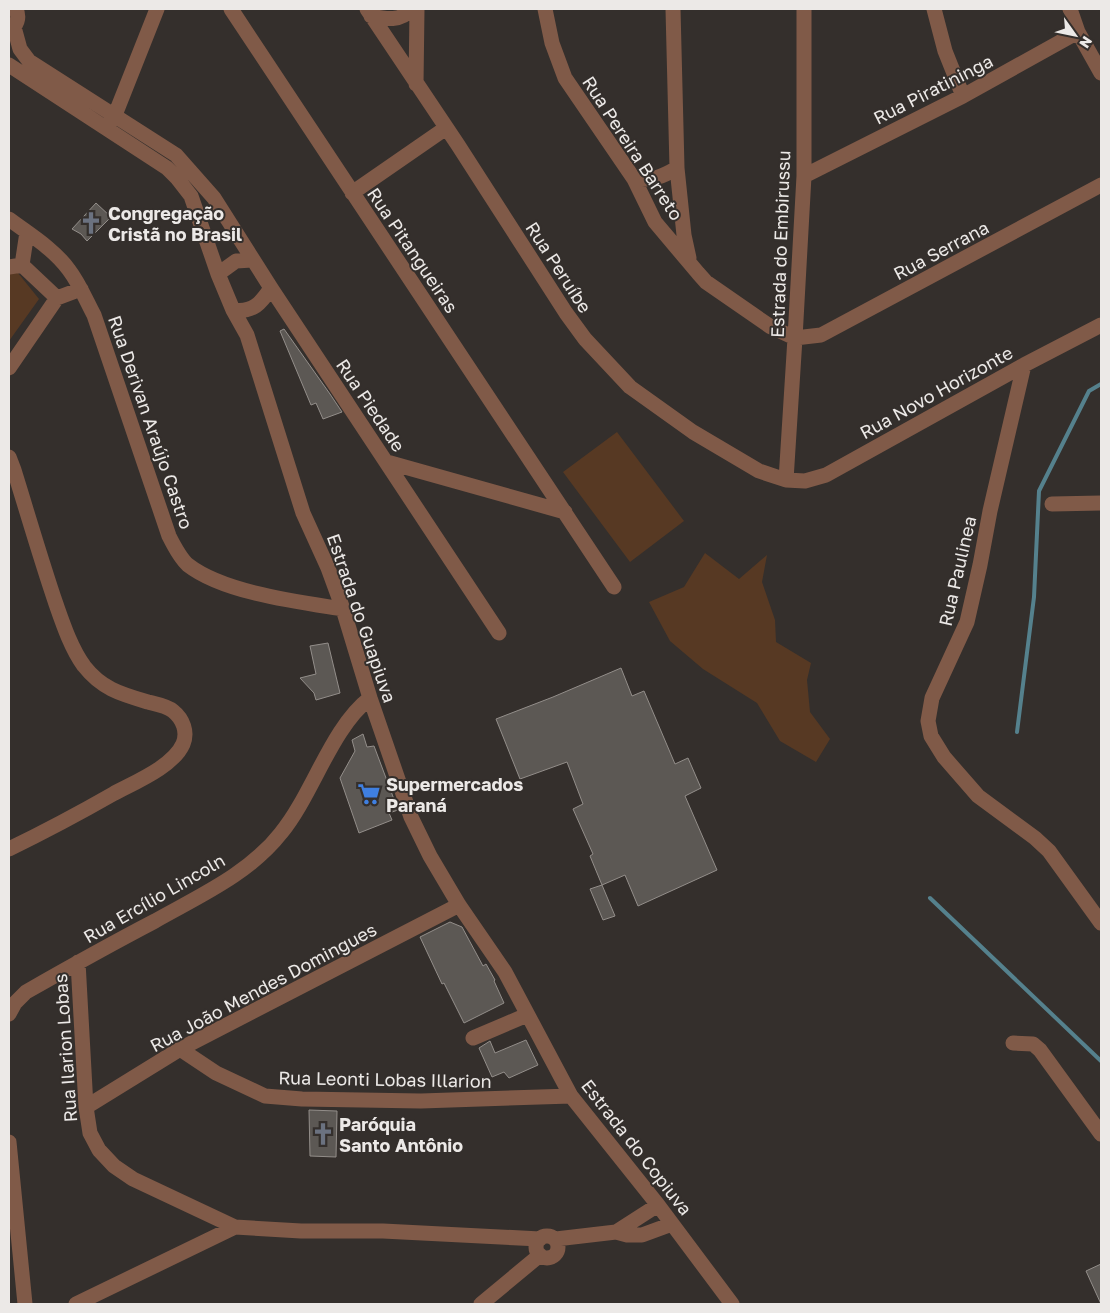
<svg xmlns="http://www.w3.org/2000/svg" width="1110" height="1313" viewBox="0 0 1110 1313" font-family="'Golos Text',sans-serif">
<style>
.green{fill:#573923}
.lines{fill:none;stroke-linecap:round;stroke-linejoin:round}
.stream{stroke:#55818d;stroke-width:4}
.building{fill:#5c5854;stroke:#938e8a}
.minor{stroke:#805a48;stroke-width:15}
.labels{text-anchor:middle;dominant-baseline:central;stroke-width:4;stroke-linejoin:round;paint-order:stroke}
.street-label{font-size:18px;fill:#ece9e7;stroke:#342f2c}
.poi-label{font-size:18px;font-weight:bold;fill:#ece9e7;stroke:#342f2c;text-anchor:start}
</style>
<rect width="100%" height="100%" fill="#342f2c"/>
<!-- green -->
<path class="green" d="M14 268 39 299 9 341V270Z
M617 432 684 521 630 562 563 472Z
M705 553 739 579 767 555 762 582 775 620 776 642 811 663 807 680 810 712 830 739 816 762 780 741 757 703 703 669 670 641 649 602 684 587Z"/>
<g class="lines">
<!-- stream -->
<path class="stream" d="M1017 732 1034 597 1039 491 1089 391 1101 384
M930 898 1101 1061"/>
</g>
<!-- building -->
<path class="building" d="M96 203 111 217 87 241 81 234 72 229Z
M284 329 330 394 342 412 323 419 316 403 311 405 280 331Z
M328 643 340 693 316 700 314 693 300 678 316 674 310 646Z
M621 668 632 696 644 691 675 764 688 758 701 788 685 796 717 870 638 906 625 875 602 885 590 856 593 854 573 809 583 804 567 762 520 779 496 719 553 697Z
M363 734 367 747 374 746 398 810 389 813 392 820 359 833 340 778 355 751 352 740Z
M602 885 615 916 603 920 590 889Z
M450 922 462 927 483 966 486 964 495 980 494 981 504 1003 464 1023 444 983 442 984 420 937Z
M526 1040 538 1065 509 1078 504 1072 492 1077 479 1048 490 1041 495 1053Z
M309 1110 337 1111 336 1157 310 1156Z
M1101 1264V1304L1086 1271Z"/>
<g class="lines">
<!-- minor -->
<path class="minor" d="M231 9 614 587
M367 9 458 145 566 313 585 339 630 387 693 432 759 471 786 480 805 481 826 475 1024 365 1101 325
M545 9 552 43 565 78 634 179 655 222 698 273 706 282 771 327 795 338 821 335 1101 185
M673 9 677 168 684 235 689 258
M934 9 945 51 963 96
M1070 9 1078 32 1101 73
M371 16C386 19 401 22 411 9
M14 27 20 49 29 61 176 155 214 198 271 288 499 633
M9 31C17 26 20 18 16 9
M9 65 167 168 177 178 191 196 218 274 233 310 247 335 303 513 328 568 343 609 370 698 411 817 430 856 459 905 505 972 571 1096 658 1205 732 1304
M416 84 417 9
M110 122 115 115 157 9
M804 176 963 96 1078 32
M634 179C651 181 662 177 677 168
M352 193 446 128
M9 219C29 234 54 249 69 270 79 283 86 300 94 315L169 536C174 546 180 558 188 565 224 593 299 602 343 609
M22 265 57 298
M9 267 22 265 27 232
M218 274 236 261 252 260
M233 310C253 313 261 303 271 288
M1024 365 990 511 980 565 967 622 932 698 928 721 931 736 944 757 978 796 1035 838 1049 851 1101 923
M9 368 57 298 81 289
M9 457 14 470C28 515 41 560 56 604 63 624 71 648 84 666 102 689 121 694 148 702 156 704 167 706 173 711 183 719 188 732 183 744 173 767 133 783 113 794 78 814 44 832 9 849
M387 462 565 512
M786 480 795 338 804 176V9
M1052 504 1101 503
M78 962 86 1107 90 1133 99 1150 114 1166 133 1179 235 1227
M9 1014 15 1003 26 992C68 968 111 944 155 921 199 896 249 874 281 833 313 794 331 728 370 698
M473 1038 527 1015
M1013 1043 1033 1044 1040 1050 1101 1134
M180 1049 216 1073 265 1096 302 1099 421 1101 571 1096
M86 1107 180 1049 459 905
M9 1142 25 1304
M616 1232 658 1205
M536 1247a11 11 0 1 1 22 0a11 11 0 1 1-22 0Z
M556 1239 616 1232 627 1235H642L672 1224
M76 1304 235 1227 301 1231H383L540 1239
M481 1304 540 1255"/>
</g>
<!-- icons -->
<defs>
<symbol id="church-bare" viewBox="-9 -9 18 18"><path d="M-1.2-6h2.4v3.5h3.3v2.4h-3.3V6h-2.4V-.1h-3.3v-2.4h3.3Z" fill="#6b7280" stroke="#342f2c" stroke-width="2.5" paint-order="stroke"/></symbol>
<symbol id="supermarket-bare" viewBox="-9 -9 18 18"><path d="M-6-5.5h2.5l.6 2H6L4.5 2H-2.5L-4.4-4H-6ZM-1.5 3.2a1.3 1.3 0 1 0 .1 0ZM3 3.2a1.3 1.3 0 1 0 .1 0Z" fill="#3f7fe0" stroke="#342f2c" stroke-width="2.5" paint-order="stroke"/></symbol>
</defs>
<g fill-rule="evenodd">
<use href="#church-bare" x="75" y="207" width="32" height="32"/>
<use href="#supermarket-bare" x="353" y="778" width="32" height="32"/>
<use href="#church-bare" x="307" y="1118" width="32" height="32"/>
</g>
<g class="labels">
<!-- street labels -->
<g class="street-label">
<text transform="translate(933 89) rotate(-27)">Rua Piratininga</text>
<text transform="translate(633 148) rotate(57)">Rua Pereira Barreto</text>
<text transform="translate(780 244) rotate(-88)">Estrada do Embirussu</text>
<text transform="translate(413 250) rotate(56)">Rua Pitangueiras</text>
<text transform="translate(941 250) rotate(-28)">Rua Serrana</text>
<text transform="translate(559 267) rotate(57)">Rua Peruíbe</text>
<text transform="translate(936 392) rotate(-29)">Rua Novo Horizonte</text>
<text transform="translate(371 405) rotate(56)">Rua Piedade</text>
<text transform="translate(151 422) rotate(71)">Rua Derivan Araújo Castro</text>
<text transform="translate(957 571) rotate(-77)">Rua Paulinea</text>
<text transform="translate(362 618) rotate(71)">Estrada do Guapiuva</text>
<text transform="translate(154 898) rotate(-30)">Rua Ercílio Lincoln</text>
<text transform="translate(263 987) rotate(-28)">Rua João Mendes Domingues</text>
<text transform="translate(65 1048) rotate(-94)">Rua Ilarion Lobas</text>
<text transform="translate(385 1079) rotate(1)">Rua Leonti Lobas Illarion</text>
<text transform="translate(637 1147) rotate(52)">Estrada do Copiuva</text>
</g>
<!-- poi labels -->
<g class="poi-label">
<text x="108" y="213">Congregação<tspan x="108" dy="21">Cristã no Brasil</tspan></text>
<text x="386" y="784">Supermercados<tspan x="386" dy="21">Paraná</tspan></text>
<text x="339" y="1124">Paróquia<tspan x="339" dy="21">Santo Antônio</tspan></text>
</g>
</g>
<!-- border -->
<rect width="1110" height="1313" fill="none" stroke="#ece9e7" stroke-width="20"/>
<!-- north arrow -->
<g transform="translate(1075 35) rotate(123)" stroke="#342f2c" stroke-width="4" paint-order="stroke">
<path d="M0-4L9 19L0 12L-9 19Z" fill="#ece9e7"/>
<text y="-8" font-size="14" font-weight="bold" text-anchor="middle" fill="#ece9e7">N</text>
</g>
</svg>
